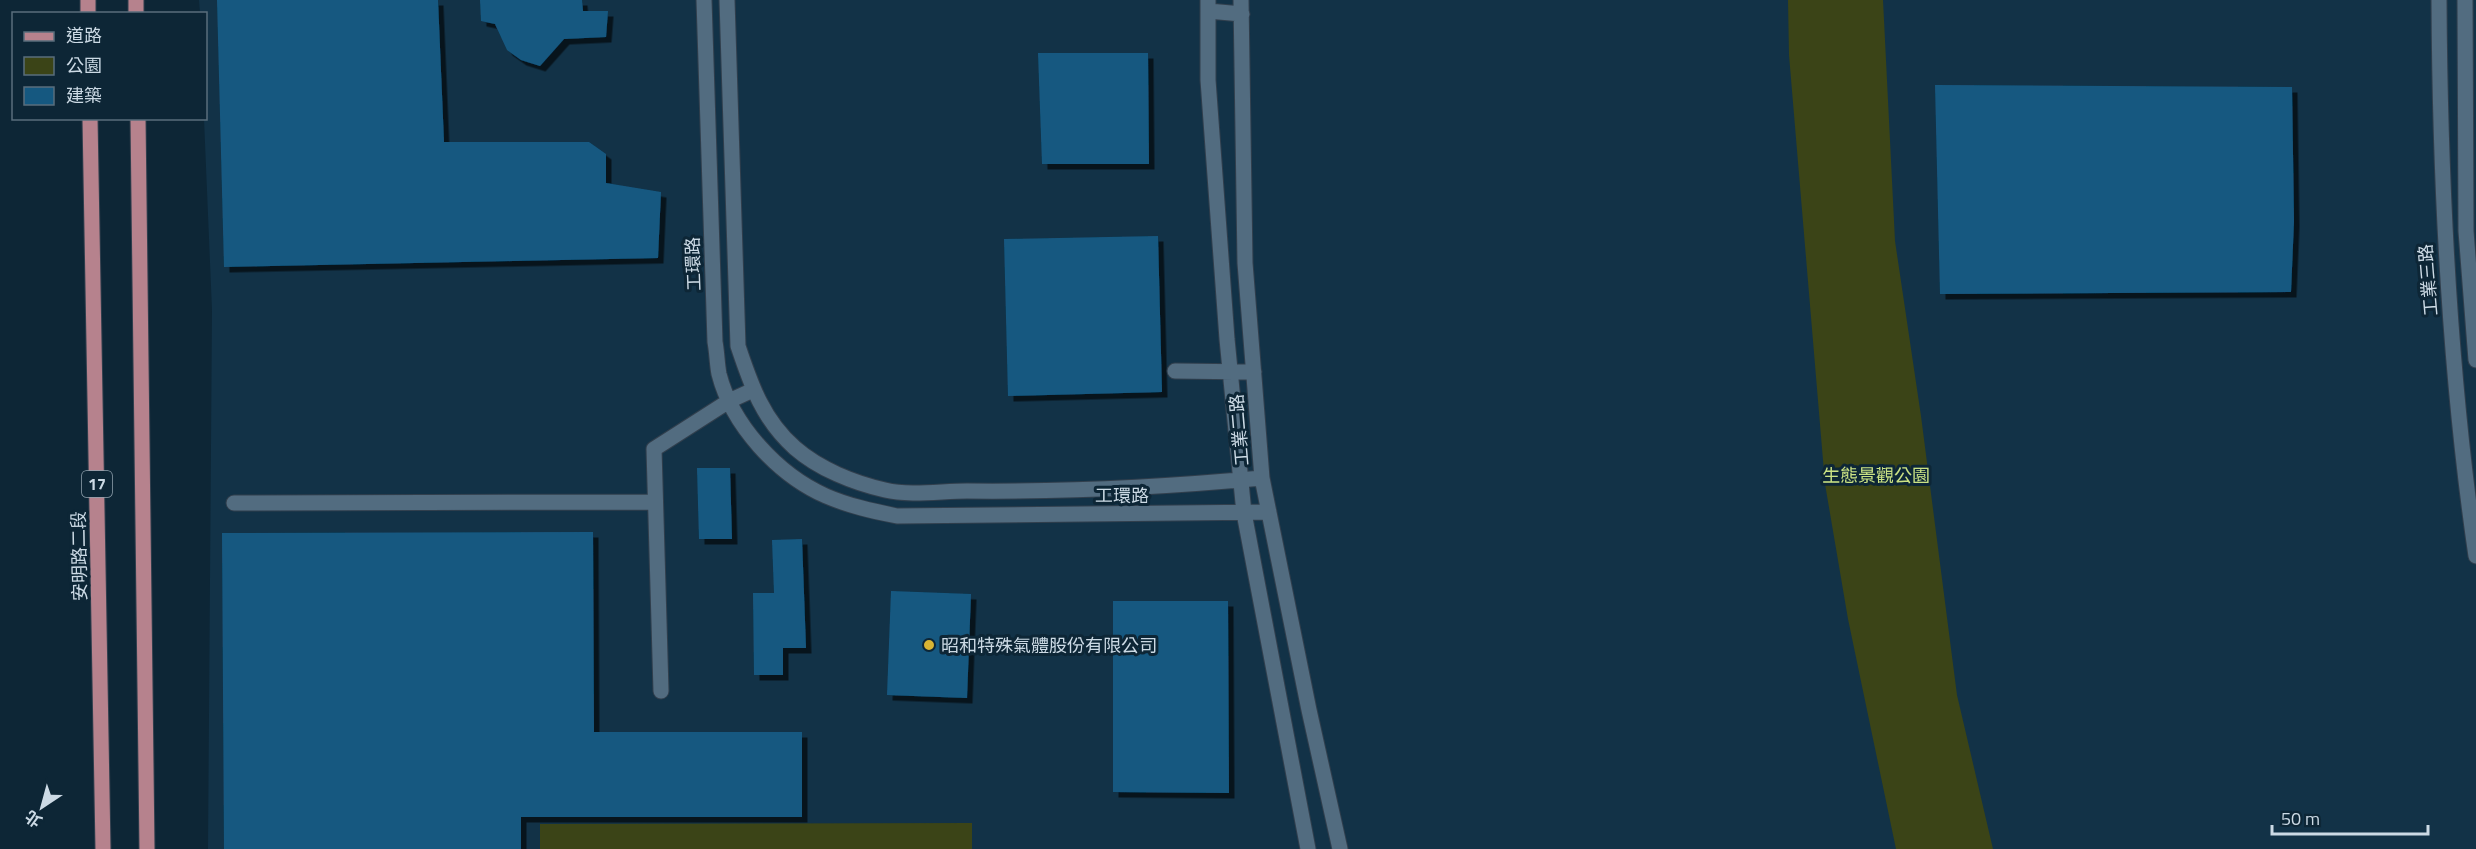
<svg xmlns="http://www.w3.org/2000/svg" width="2476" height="849" viewBox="0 0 2476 849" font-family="'Titillium Web','Noto Sans TC',sans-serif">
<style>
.built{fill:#123247}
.green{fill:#3b4417}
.building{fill:#155880;filter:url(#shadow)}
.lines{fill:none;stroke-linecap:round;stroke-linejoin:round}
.minor-casing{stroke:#313f4d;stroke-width:17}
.major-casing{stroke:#313f4d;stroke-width:17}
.minor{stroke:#526c80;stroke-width:15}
.major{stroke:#b6828d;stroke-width:15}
.poi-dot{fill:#d7b434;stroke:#0d2636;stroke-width:2}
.labels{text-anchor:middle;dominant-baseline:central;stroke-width:6;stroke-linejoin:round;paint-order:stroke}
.shield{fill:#0d2636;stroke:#93a4b0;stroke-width:1.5}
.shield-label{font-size:16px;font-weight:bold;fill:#ccdae5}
.street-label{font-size:18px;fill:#ccdae5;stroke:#0d2636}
.park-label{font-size:18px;fill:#cbe284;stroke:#0d2636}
.poi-label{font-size:18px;fill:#ccdae5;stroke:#0d2636;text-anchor:start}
</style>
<defs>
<filter id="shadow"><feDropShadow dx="5.5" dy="5.5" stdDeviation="0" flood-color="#0009"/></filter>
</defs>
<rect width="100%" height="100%" fill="#0d2636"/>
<!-- built -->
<path class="built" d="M199 0H2476V849H208L212 310 204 119 206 14 200 13Z"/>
<!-- green -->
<path class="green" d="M1788 0H1883L1895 241 1921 416 1957 695 1993 849H1896L1848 619 1825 484 1789 55Z
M972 823V849H540V824Z"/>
<!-- building -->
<path class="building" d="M217 0H438L444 142H589L606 154V183L661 192 658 258 224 267Z
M480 0H582L583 11H608L606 37 564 39 540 66 521 60 507 50 495 24 481 21Z
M1038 53H1148L1149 164H1042Z
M1935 85 2292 87 2294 221 2291 292 1940 294Z
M1158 236 1162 392 1008 396 1004 239Z
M697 468H730L732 539H699Z
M593 532 594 732H802V817H521V849H224L222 533Z
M802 539 806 648H783V675H754L753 593H774L772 540Z
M891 591 971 594 967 698 887 695Z
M1113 601H1228L1229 793 1113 792Z"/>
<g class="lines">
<defs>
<path id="minor" d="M704 0 715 342C717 352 717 364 719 374 732 425 778 475 826 496 849 506 873 511 897 516L1269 512
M727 0 738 346C751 385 763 420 795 448 819 469 854 483 885 490 910 496 941 491 967 491 1065 492 1165 487 1262 478
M1208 0V80L1227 339 1244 513 1308 849
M1241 0 1245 263 1262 478 1309 710 1340 849
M2439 0C2440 186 2449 372 2476 556
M2465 0 2466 231 2476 360
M1208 11 1242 14
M1175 371 1254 372
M234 503 655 502
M661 691 654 449 729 401 753 390"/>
<path id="major" d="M88 0V14
M136 0V14
M90 118 103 849
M138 118 147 849"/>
</defs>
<!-- minor casing -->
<use href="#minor" class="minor-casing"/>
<!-- major casing -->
<use href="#major" class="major-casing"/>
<!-- minor -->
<use href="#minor" class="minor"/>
<!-- major -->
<use href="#major" class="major"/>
</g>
<!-- markers -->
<circle class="poi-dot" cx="929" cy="645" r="6"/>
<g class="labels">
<!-- shield labels -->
<rect class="shield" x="82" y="471" width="30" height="26" rx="4.5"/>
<g class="shield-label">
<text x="97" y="484">17</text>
</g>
<!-- street labels -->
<g class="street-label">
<text transform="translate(693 264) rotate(-92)">工環路</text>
<text transform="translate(2428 280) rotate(-95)">工業三路</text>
<text transform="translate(1239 430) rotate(-95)">工業二路</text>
<text x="1122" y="495">工環路</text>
<text transform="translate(79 556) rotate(-91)">安明路二段</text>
</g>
<!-- park labels -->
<g class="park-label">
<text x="1876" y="475">生態景觀公園</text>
</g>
<!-- poi labels -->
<g class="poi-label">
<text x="941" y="645">昭和特殊氣體股份有限公司</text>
</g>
</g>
<!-- legend -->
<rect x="12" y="12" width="195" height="108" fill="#0d2636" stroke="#596e7c" stroke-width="1.5"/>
<rect x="24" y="32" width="30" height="9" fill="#b6828d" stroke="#596e7c" stroke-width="1.5"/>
<text x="66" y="42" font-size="18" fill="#ccdae5">道路</text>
<rect x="24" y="57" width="30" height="18" fill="#3b4417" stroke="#596e7c" stroke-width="1.5"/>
<text x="66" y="72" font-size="18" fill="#ccdae5">公園</text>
<rect x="24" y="87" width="30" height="18" fill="#155880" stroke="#596e7c" stroke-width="1.5"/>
<text x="66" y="102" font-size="18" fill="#ccdae5">建築</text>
<!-- north arrow -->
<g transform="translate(42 807) rotate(216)" stroke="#0d2636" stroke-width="4.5" paint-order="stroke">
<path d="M0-4.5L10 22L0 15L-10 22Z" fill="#ccdae5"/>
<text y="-9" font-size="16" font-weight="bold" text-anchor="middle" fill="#ccdae5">北</text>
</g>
<!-- scale -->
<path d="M2272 825v9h156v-9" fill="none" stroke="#ccdae5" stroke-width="3"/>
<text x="2281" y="825" font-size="18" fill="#ccdae5" stroke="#0d2636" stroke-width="4.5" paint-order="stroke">50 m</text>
</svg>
